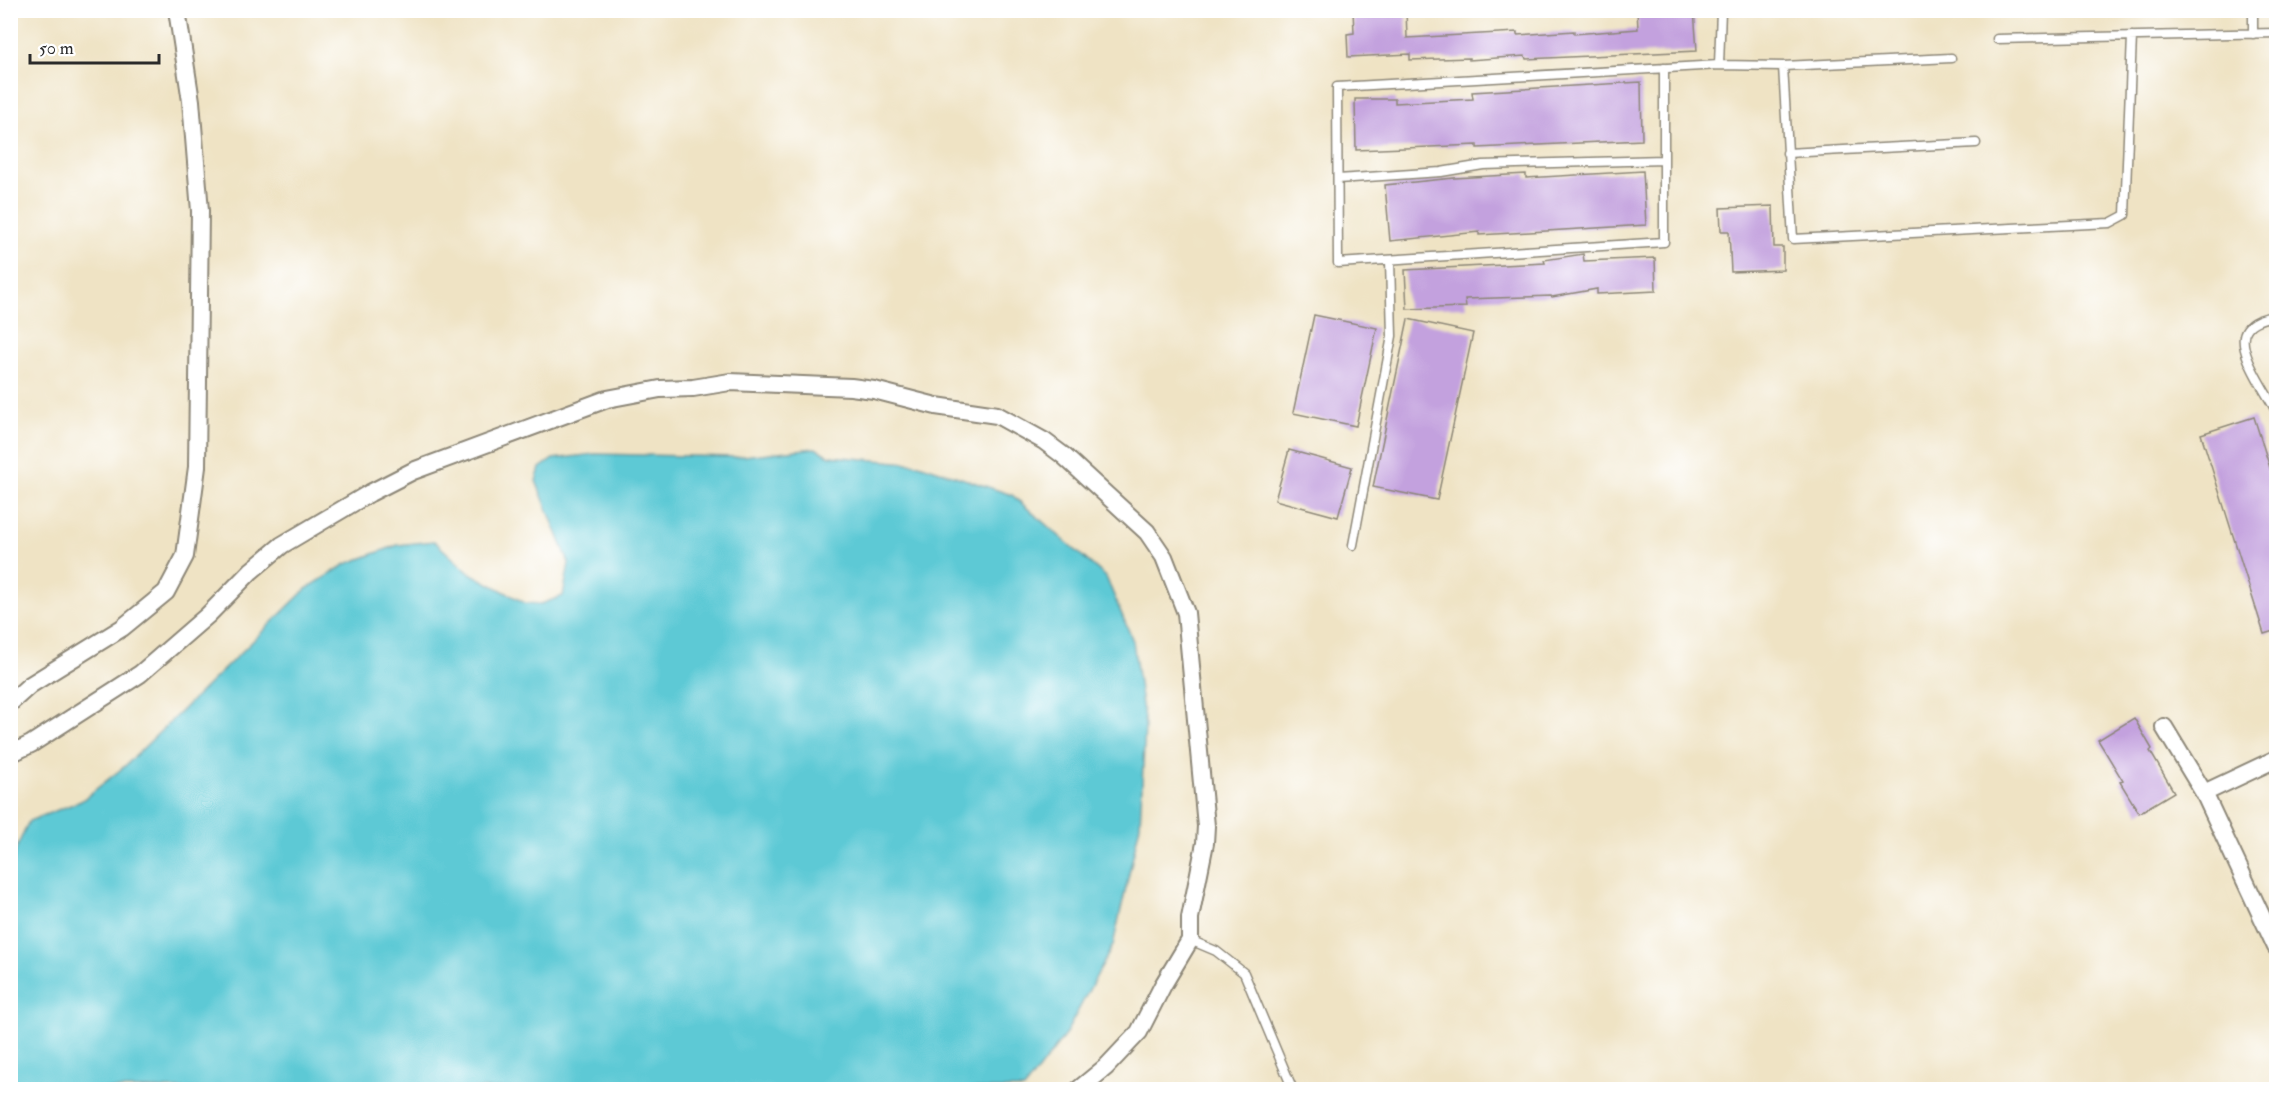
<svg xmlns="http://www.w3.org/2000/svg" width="2287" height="1100" viewBox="0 0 2287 1100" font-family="'IM FELL Double Pica',serif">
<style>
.water{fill:#5dc9d5;stroke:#447a80;stroke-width:1.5}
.building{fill:#c3a1de}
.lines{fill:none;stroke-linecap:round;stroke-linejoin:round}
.lane-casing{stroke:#8d8778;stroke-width:11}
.street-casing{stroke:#8d8778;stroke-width:20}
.lane{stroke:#fff;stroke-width:8}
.street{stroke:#fff;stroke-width:16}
</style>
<rect width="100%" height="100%" fill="#fff"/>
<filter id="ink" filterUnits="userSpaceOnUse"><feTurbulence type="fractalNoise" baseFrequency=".0167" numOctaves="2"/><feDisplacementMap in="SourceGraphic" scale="12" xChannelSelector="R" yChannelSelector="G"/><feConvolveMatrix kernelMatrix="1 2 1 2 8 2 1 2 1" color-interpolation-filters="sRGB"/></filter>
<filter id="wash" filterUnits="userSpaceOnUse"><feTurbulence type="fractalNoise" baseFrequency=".008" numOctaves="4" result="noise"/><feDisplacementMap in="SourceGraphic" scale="24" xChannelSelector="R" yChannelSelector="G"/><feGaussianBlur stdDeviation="1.35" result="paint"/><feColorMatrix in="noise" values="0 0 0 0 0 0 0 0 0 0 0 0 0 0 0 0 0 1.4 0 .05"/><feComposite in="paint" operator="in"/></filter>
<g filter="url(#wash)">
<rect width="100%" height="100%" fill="#efe3c4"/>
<!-- water -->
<path class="water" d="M815 448 830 456 919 464 1012 495 1106 577 1133 641 1145 726 1140 825 1113 945 1065 1035 1024 1089H11V871L16 849 29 821 81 801 125 766 306 589 346 564 398 545 434 541 468 572 525 603 541 604 563 596 569 563 536 481 540 468 553 459 595 454 735 457Z"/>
<g id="blocks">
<!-- building -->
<path class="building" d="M1353 10H1406L1407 38 1517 32V35L1574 31V34L1638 29 1637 10H1694L1697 51 1526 59 1525 56 1469 60V58L1410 60V54L1348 57 1347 34 1354 33Z
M1641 82 1642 140 1477 148V145L1356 150 1355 99H1395V103L1473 99 1472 92Z
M1643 171 1646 225 1479 235V232L1390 241 1385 185 1454 178 1526 174V178Z
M1773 206 1774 247H1783V270L1731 272 1729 231H1721L1720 208Z
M1583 254 1584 261 1655 258 1656 291 1597 294V289L1552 297 1551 296 1465 299 1466 307 1407 309 1405 270 1545 263 1544 260Z
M1314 315 1377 328 1356 426 1293 413Z
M1408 319 1473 333 1437 500 1373 487Z
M2254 417 2277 490V630L2264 634 2201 434Z
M1289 450 1352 467 1338 517 1275 500Z
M2134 718 2152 749 2150 751 2174 792 2139 813 2120 782 2123 781 2098 740Z"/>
</g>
</g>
<g filter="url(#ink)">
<use href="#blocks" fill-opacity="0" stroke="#8d8778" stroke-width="1.5"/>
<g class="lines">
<defs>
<path id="lane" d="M1721 10 1719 65 1783 66 1951 58
M2253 10V34
M1997 39 2276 33
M1783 66 1793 239 2110 223 2125 215 2132 36
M1664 68V242L1338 263 1337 87 1719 65
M1787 153 1976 143
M1338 179 1441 172 1483 165 1664 160
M2276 315C2266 318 2253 320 2247 329 2233 347 2267 393 2276 411
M1353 545 1392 336 1390 260
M1190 940 1216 951 1244 973 1293 1090"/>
<path id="street" d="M10 703 30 685 122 628 166 592 185 556 197 467 200 211 191 101 177 10
M2164 727 2204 793 2276 947
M10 754 31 744 140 674 208 615 251 571 282 545 370 493 413 471 607 399 660 389 693 388 730 382 851 387 874 390 936 406 997 415 1044 441 1064 456 1147 532 1164 557 1186 613 1206 826 1205 843 1190 918V940L1163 985 1139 1032 1106 1067 1078 1090
M2204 793 2276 759"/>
</defs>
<!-- lane casing -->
<use href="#lane" class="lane-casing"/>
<!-- street casing -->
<use href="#street" class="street-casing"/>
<!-- lane -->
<use href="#lane" class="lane"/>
<!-- street -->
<use href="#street" class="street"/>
</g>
</g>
<!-- margin -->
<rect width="2287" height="1100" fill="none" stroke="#fff" stroke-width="36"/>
<!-- scale -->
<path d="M30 54v9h129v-9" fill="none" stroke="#2b2b2b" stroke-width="3"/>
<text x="39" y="54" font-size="18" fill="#2b2b2b" stroke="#ffffff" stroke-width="4.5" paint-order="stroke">50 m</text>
</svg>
